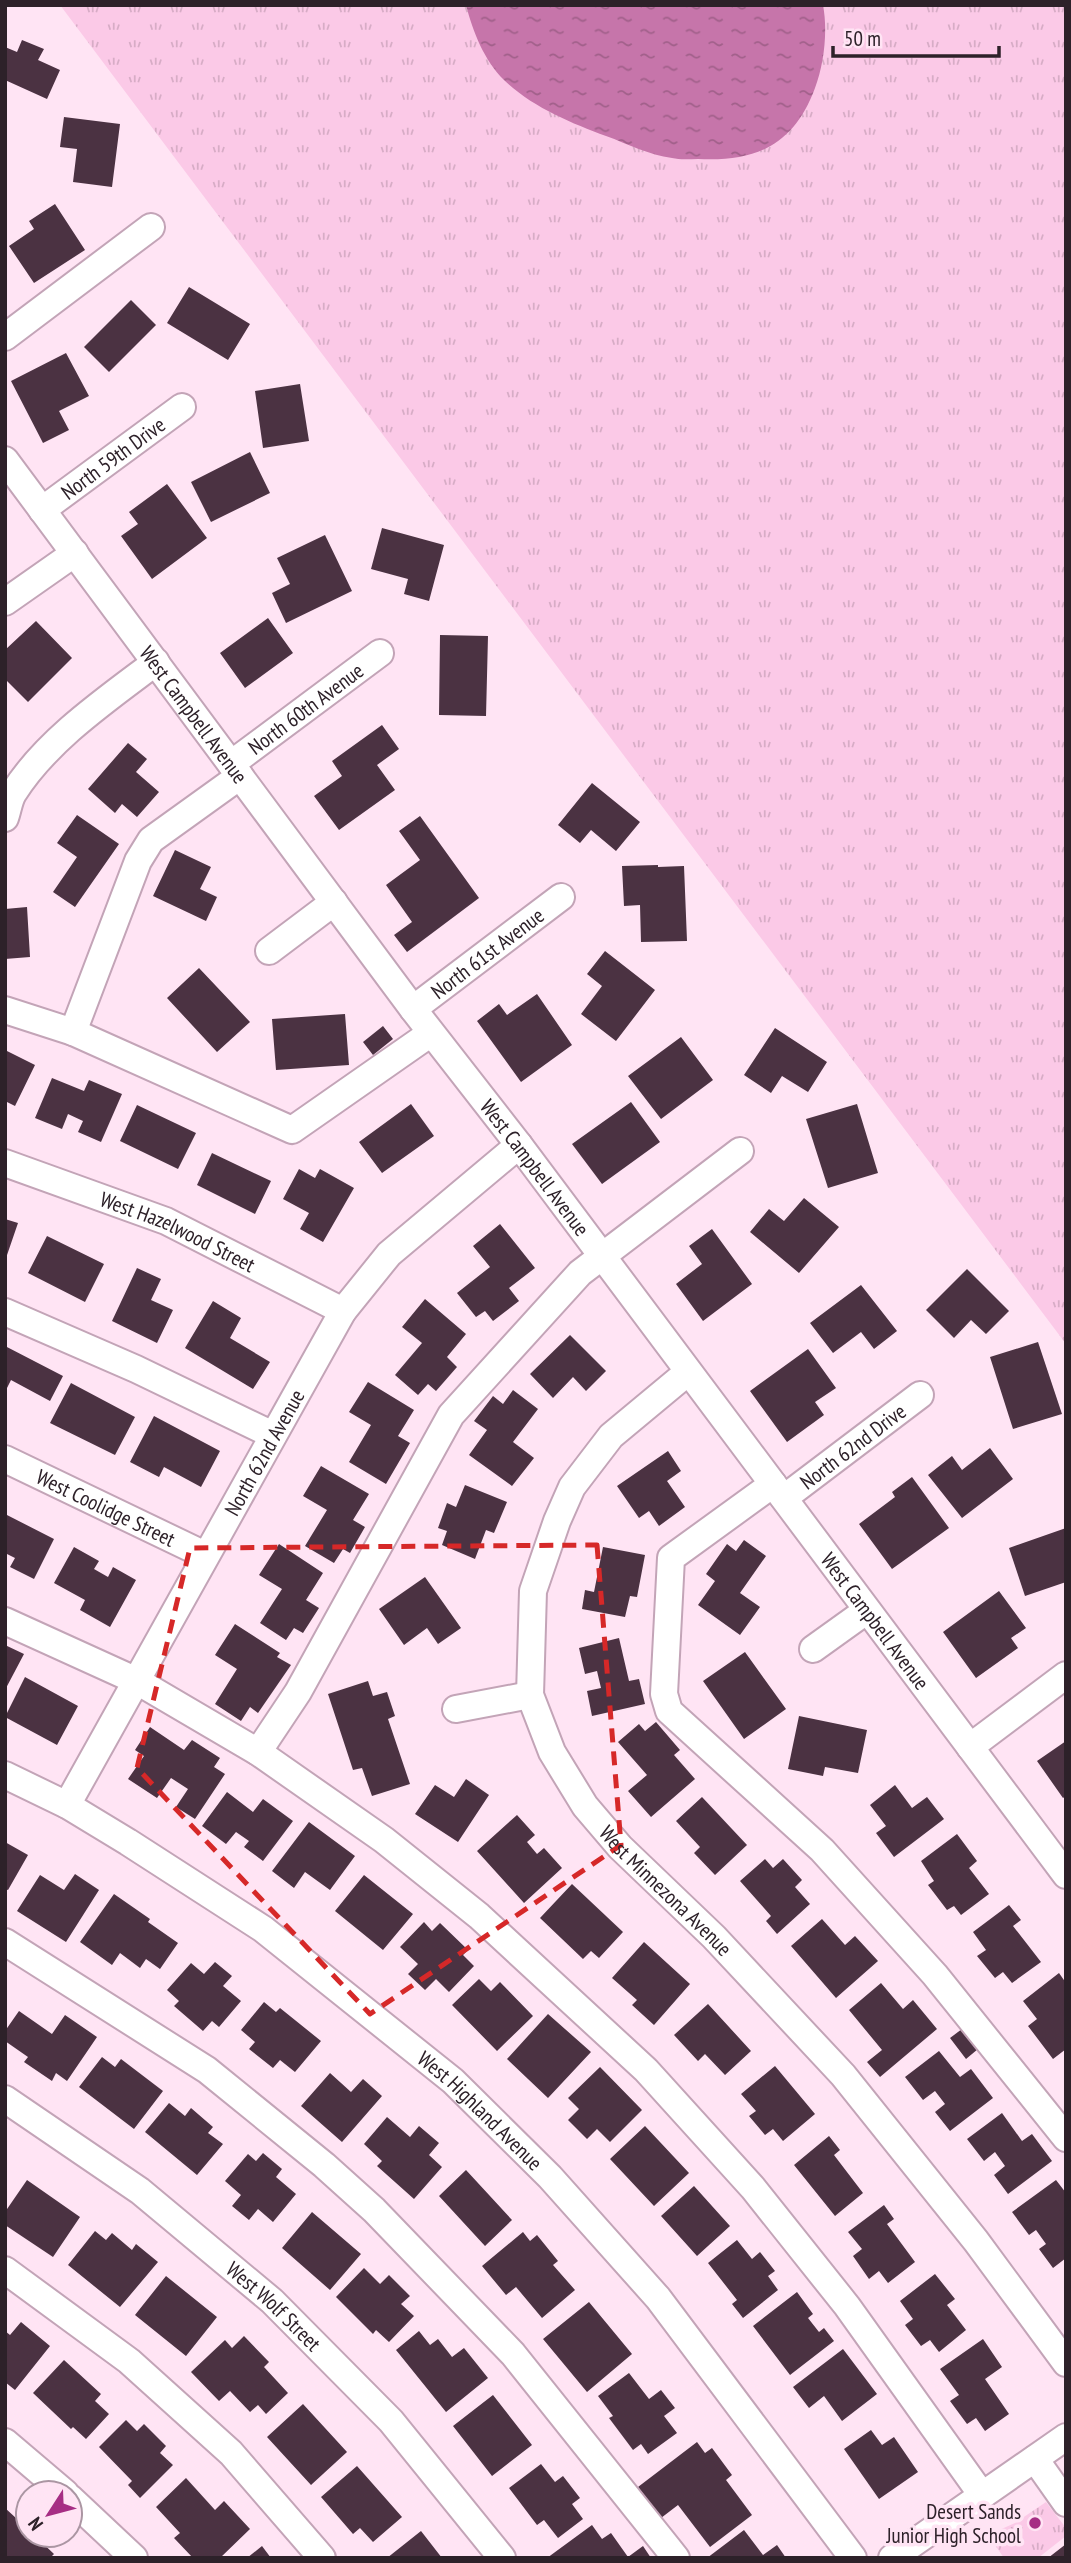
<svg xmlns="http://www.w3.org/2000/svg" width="1071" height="2563" viewBox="0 0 1071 2563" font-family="'PT Sans Narrow',sans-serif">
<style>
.grass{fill:url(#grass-tufts)}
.water{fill:url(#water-ripples)}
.building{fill:#4b3242}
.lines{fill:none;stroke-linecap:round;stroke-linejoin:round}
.minor-casing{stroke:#c3a4b7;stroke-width:30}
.minor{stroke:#fff;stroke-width:26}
.marked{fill:none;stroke:#d62828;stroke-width:5;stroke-dasharray:14 9;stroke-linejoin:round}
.poi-dot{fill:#a62e84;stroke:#ffe4f4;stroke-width:2.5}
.labels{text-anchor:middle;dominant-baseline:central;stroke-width:7;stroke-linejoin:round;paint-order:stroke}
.street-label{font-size:21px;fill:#2d2129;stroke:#ffe4f4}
.poi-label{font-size:21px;fill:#2d2129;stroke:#ffe4f4;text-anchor:end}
</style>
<defs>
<pattern id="grass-tufts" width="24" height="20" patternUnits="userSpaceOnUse" patternTransform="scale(1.75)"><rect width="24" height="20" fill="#fbc9e7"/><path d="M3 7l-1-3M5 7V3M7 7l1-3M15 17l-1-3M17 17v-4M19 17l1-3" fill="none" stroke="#d7acc6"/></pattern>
<pattern id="water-ripples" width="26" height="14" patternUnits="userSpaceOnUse" patternTransform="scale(1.75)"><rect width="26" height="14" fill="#c675aa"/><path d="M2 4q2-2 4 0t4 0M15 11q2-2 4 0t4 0" fill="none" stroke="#a1608a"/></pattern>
</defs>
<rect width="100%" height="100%" fill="#ffe4f4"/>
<!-- grass -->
<path class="grass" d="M60 5H1066V1344Z
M1046 2502 1066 2528V2536L1038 2558H1004L988 2535 1015 2523Z"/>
<!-- water -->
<path class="water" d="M466 5H823C828 31 824 64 815 88 794 145 756 162 698 159 690 159 680 160 672 158 649 155 628 144 606 136 571 123 532 107 504 80 484 60 473 32 466 5Z"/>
<!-- building -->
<path class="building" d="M22 40 44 49 38 60 60 70 47 99 5 80V47L17 52Z
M64 117 120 124 112 187 73 182 77 149 60 147Z
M55 204 85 250 34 283 9 246 34 229 29 221Z
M189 287 250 324 228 360 167 323Z
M131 300 156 325 109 372 84 347Z
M66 353 89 396 59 411 69 430 43 443 11 381Z
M300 384 309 441 263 448 255 391Z
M250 452 270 493 211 522 191 482Z
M167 484 207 538 152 579 121 536 138 524 129 512Z
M382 528 444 545 429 601 404 594 408 579 371 569Z
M325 535 352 591 286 623 272 593 290 584 277 558Z
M268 618 293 653 245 688 220 653Z
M36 621 72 658 28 702 5 679V650Z
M440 635 488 636 486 716 439 715Z
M382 725 399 749 377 765 395 790 339 830 314 796 342 776 332 761Z
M128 743 147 759 136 772 159 792 137 817 122 804 115 813 88 789Z
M592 783 640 822 616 851 591 830 580 843 558 825Z
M77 815 119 844 75 907 53 892 77 857 57 843Z
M420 816 479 898 407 952 394 935 412 922 386 885 420 860 399 831Z
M175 850 211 867 200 889 217 897 206 921 153 896Z
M658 865V867L684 866 687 941 641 942 640 905 624 906 622 866Z
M27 907 30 957 5 959V909Z
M605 951 655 990 616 1041 581 1014 602 986 587 974Z
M199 968 250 1022 217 1052 167 998Z
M537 994 572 1045 521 1082 477 1021 499 1004 507 1015Z
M345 1014 349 1065 276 1070 272 1019Z
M383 1026 393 1039 373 1055 363 1042Z
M775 1028 827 1062 808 1092 782 1076 771 1093 744 1075Z
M681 1037 713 1080 661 1119 628 1076Z
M5 1050 35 1065 15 1106 5 1101Z
M52 1078 84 1091 89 1080 122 1094 101 1142 78 1132 83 1121 68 1114 62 1129 35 1118Z
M631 1102 660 1142 602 1184 572 1144Z
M411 1104 434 1136 382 1173 359 1142Z
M857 1104 878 1173 828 1188 806 1119Z
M137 1105 196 1133 178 1169 120 1141Z
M212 1153 271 1181 255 1214 197 1185Z
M299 1169 315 1178 320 1169 354 1188 323 1242 300 1229 309 1213 283 1199Z
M804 1198 839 1227 799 1273 750 1232 769 1209 784 1221Z
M5 1219 18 1223 6 1258H5Z
M500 1224 535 1268 509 1288 519 1301 493 1321 485 1311 476 1317 457 1293 490 1267 473 1246Z
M712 1229 752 1284 703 1321 676 1284 702 1264 689 1246Z
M47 1236 104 1264 85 1302 28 1273Z
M137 1268 161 1279 151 1300 173 1310 157 1343 112 1321Z
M967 1269 1009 1311 986 1334 971 1320 954 1338 926 1310Z
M861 1285 897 1331 874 1349 861 1332 833 1353 810 1323Z
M425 1299 466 1334 447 1357 457 1367 436 1391 428 1384 418 1395 395 1375 422 1343 402 1327Z
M213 1301 241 1318 230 1338 270 1362 253 1389 185 1348Z
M570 1335 606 1371 586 1391 573 1377 553 1398 530 1374Z
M1038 1342 1062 1414 1013 1429 990 1357Z
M5 1346 63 1376 50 1401 11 1380 5 1392Z
M808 1349 836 1388 815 1402 824 1415 787 1442 750 1391Z
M368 1382 414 1410 398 1436 410 1443 386 1484 349 1462 371 1425 349 1412Z
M71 1383 135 1417 115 1455 50 1423Z
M513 1390 538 1409 513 1442 534 1458 512 1486 469 1455 487 1430 474 1421 493 1396 503 1404Z
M154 1416 220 1451 201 1487 164 1467 159 1477 130 1462Z
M990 1448 1013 1479 962 1518 928 1475 952 1456 962 1470Z
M668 1451 681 1471 667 1481 685 1507 659 1526 649 1511 639 1518 617 1486Z
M321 1466 369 1494 353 1520 365 1527 350 1553 343 1549 334 1563 305 1546 327 1510 303 1496Z
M912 1477 949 1528 892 1569 859 1524 895 1497 892 1492Z
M465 1485 507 1502 494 1533 486 1530 475 1559 442 1545 447 1531 438 1528 447 1503 456 1507Z
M5 1514 54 1539 34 1579 10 1567 15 1558 5 1553Z
M1066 1528V1582L1025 1596 1009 1548Z
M744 1540 766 1556 740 1593 760 1607 740 1635 698 1605 715 1581 706 1574 727 1544 736 1551Z
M279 1544 323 1573 306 1600 319 1608 303 1633 294 1628 286 1640 260 1623 282 1589 259 1575Z
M74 1547 99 1561 94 1569 108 1577 113 1567 136 1580 110 1627 80 1610 85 1600 54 1583Z
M603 1547 645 1555 637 1597 630 1596 625 1617 582 1609 585 1590 594 1592Z
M425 1577 461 1628 438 1644 427 1628 404 1645 379 1609Z
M999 1591 1026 1628 1011 1638 1018 1648 976 1678 943 1632Z
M235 1624 280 1653 277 1657 291 1665 258 1713 250 1707 241 1721 215 1704 237 1669 215 1655Z
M619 1638 629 1681 639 1679 645 1704 592 1716 587 1691 601 1688 597 1671 585 1674 579 1648Z
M5 1645 24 1654 5 1690Z
M745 1652 786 1709 744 1739 703 1681Z
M25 1677 78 1706 57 1745 5 1717Z
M368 1681 373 1696 387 1692 395 1716 388 1719 410 1784 372 1796 362 1768 353 1770 328 1694Z
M799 1716 867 1730 858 1773 825 1767 823 1776 788 1769Z
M656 1722 680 1750 674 1755 695 1779 651 1817 628 1791 647 1775 618 1742 639 1724 645 1731Z
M150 1727 184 1750 192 1740 220 1758 214 1767 225 1774 195 1819 176 1807 188 1789 171 1778 157 1798 128 1779 144 1756 135 1750Z
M1066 1741V1796L1063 1798 1037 1761Z
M466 1779 489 1795 458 1842 415 1814 435 1785 454 1797Z
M895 1785 912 1808 927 1797 944 1819 894 1857 876 1833 886 1826 870 1805Z
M227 1792 253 1812 263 1799 293 1821 263 1861 244 1847 249 1841 236 1832 226 1844 202 1826Z
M702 1797 747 1845 715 1875 694 1853 700 1847 676 1821Z
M517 1815 535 1835 527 1842 537 1854 544 1848 562 1868 524 1903 477 1851Z
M309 1822 355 1856 330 1890 305 1872 294 1888 272 1871Z
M957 1834 977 1861 969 1868 989 1894 961 1915 954 1906 947 1910 928 1885 934 1881 921 1861Z
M5 1842 28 1855 8 1890 5 1889Z
M765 1859 773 1868 783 1859 802 1880 795 1887 810 1904 777 1934 766 1921 771 1916 740 1881Z
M75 1874 99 1890 66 1942 17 1911 40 1875 64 1890Z
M364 1875 413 1914 383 1950 335 1911Z
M572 1884 623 1932 599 1958 591 1951 583 1959 540 1918Z
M114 1894 150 1919 148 1922 178 1943 160 1969 146 1959 140 1968 120 1953 112 1965 80 1942Z
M1009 1905 1021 1920 1013 1926 1041 1962 1012 1983 1003 1972 995 1978 977 1956 986 1950 973 1932Z
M822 1919 845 1945 855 1936 878 1961 836 1998 791 1946Z
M424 1922 432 1931 440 1923 468 1950 463 1955 474 1966 449 1992 436 1979 425 1990 408 1974 418 1964 400 1947Z
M644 1942 690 1984 654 2025 632 2005 637 2000 612 1978Z
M215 1962 232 1976 223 1986 241 2001 219 2027 212 2021 203 2031 174 2006 179 2001 167 1990 191 1963 204 1974Z
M1059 1973 1066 1983V2049L1053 2059 1028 2026 1037 2019 1023 2001Z
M479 1979 491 1991 500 1982 533 2016 497 2051 452 2005Z
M881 1983 903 2009 913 2000 937 2029 880 2077 867 2062 882 2050 849 2010Z
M264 2002 276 2012 280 2008 321 2041 295 2072 280 2060 273 2068 249 2049 255 2042 241 2030Z
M708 2004 751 2051 725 2075 705 2054 698 2061 674 2035Z
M19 2011 52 2034 65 2015 97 2037 67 2081 56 2073 52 2081 24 2062 28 2057 5 2041V2031Z
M548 2014 591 2052 548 2098 507 2059Z
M962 2029 978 2049 966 2059 950 2038Z
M939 2051 960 2077 971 2069 993 2098 950 2131 935 2112 945 2104 935 2091 923 2100 905 2077Z
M102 2057 115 2067 121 2059 163 2091 134 2129 79 2087Z
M775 2066 815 2114 783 2141 773 2129 765 2135 749 2116 756 2111 741 2094Z
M600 2067 642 2110 610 2142 597 2129 587 2139 568 2120 579 2109 568 2098Z
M330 2073 351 2092 363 2079 382 2096 342 2142 301 2106Z
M169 2103 185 2116 191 2108 213 2127 208 2133 223 2144 197 2175 145 2132Z
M1002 2113 1022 2141 1032 2134 1052 2161 1008 2194 994 2175 1005 2166 995 2152 984 2161 967 2139Z
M387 2117 410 2137 419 2126 439 2143 429 2155 442 2167 414 2199 377 2166 382 2161 364 2144Z
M645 2126 689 2173 654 2206 610 2159Z
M829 2136 840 2150 834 2155 863 2193 835 2216 794 2165Z
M263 2153 282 2169 276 2177 296 2194 273 2222 258 2209 249 2220 232 2206 241 2195 225 2181 248 2154 256 2161Z
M466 2170 512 2220 485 2246 439 2196Z
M27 2180 80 2217 53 2257 5 2225V2212Z
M1056 2180 1066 2193V2258L1053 2268 1039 2249 1046 2244 1036 2230 1029 2235 1012 2212Z
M694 2186 730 2226 697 2256 661 2216Z
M884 2205 894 2219 887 2224 915 2262 888 2283 879 2271 869 2279 853 2256 862 2249 848 2232Z
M312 2212 361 2254 330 2290 282 2248Z
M95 2231 106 2240 112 2233 132 2250 136 2244 158 2262 120 2307 68 2265Z
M523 2232 530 2241 537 2235 558 2261 553 2265 575 2290 542 2318 516 2287 506 2295 482 2266Z
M737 2240 752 2259 760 2252 775 2271 768 2276 778 2290 743 2318 732 2304 737 2300 708 2263Z
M364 2268 380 2284 389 2275 410 2296 401 2304 414 2316 389 2342 376 2330 373 2334 336 2297Z
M935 2274 955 2299 947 2305 966 2330 939 2352 930 2340 921 2346 905 2325 913 2319 900 2301Z
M166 2276 217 2317 186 2356 135 2315Z
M797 2292 813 2314 808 2318 819 2332 824 2328 834 2341 790 2375 753 2326Z
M589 2302 632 2354 587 2392 543 2339Z
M21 2322 50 2346 15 2390 5 2382V2331L10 2335Z
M419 2331 430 2345 438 2339 452 2357 464 2348 488 2378 446 2412 396 2350Z
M244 2336 269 2362 264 2367 288 2393 266 2414 258 2405 250 2412 230 2391 219 2401 191 2372 225 2340 232 2348Z
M983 2339 1002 2367 985 2379 1009 2414 985 2431 976 2418 967 2424 950 2401 959 2395 940 2369Z
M843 2349 877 2394 842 2421 824 2396 809 2408 793 2387Z
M64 2360 101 2394 95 2401 109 2414 86 2439 73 2427 71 2429 33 2393Z
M629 2373 649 2399 661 2390 675 2408 664 2416 677 2433 648 2454 641 2444 633 2450 609 2418 613 2416 598 2396Z
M493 2395 532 2445 492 2476 453 2426Z
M303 2404 347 2452 311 2485 267 2437Z
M126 2420 137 2431 144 2424 166 2446 160 2453 173 2465 140 2498 128 2485 132 2481 99 2447Z
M871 2430 882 2445 894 2437 918 2472 879 2499 844 2449Z
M697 2442 705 2453 712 2448 732 2475 726 2480 752 2515 710 2547 678 2505 661 2518 638 2487Z
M541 2464 555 2482 563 2476 580 2498 572 2504 583 2519 558 2538 544 2520 537 2525 509 2488Z
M357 2466 402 2517 373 2542 360 2528 353 2534 321 2497Z
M186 2478 215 2510 224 2501 250 2529 220 2558H193L174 2538 180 2533 156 2507Z
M5 2508 28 2529V2535H34L54 2554 50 2558H5Z
M592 2525 602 2539 611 2533 628 2557 643 2546 651 2558H547Z
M744 2530 763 2555 777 2545 786 2558H707Z
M421 2531 442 2558H387Z
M1066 2544V2558H1048Z
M262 2546 271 2558H247Z"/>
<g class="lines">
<defs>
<g id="minor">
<path d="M5 337 151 227"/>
<path id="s1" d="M5 460 413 1009 519 1145 1066 1875"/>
<path id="s2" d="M42 510 182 407"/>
<path d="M5 602 75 553"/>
<path id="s3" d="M231 764 380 653"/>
<path d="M5 818C8 810 9 799 14 792 47 740 107 699 156 662"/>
<path d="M269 951 334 902"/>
<path id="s4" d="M413 1009 561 897"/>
<path d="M5 1010 73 1032 292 1130 431 1033"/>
<path d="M73 1032 138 861 151 840 240 776"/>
<path id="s5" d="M5 1163 166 1221 343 1311"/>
<path d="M5 1312 136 1369 273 1435"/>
<path id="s6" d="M688 1372 611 1436 572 1487 557 1521 533 1591 530 1695 552 1752 585 1806 620 1847 714 1937 843 2075 976 2241 1066 2363"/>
<path id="s7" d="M5 1459 205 1555"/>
<path d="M773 1484 671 1558 664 1694 669 1711 822 1850 935 1975 1066 2138"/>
<path id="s8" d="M784 1498 920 1395"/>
<path d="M5 1621 137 1681 258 1752 384 1840 479 1916 646 2070 753 2188 847 2306 982 2495"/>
<path d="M813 1649 866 1611"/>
<path d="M456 1709 530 1695"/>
<path d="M970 1747 1066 1675"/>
<path d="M258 1752 298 1692 451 1415 580 1273 740 1151"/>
<path id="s9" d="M5 1775 67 1805 128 1842 263 1929 453 2081 550 2177 658 2298 853 2558"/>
<path id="s10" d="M67 1805 343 1311 389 1254 519 1145"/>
<path d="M5 1942 207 2070 324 2165 374 2210 513 2354 676 2558"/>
<path id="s11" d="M5 2099 140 2191 272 2301 391 2421 502 2558"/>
<path d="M5 2270 129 2361 231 2453 322 2558"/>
<path d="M5 2442 65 2493"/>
<path d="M1035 2459 1066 2503"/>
<path d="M70 2498 134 2558"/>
<path d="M892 2558 1066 2437"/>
</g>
</defs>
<!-- minor casing -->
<use href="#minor" class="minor-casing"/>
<!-- minor -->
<use href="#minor" class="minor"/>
</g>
<!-- marked area -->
<path class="marked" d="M597 1545 621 1845 370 2014 137 1768 190 1548Z"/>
<!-- markers -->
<circle class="poi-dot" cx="1035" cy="2523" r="7"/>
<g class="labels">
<!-- street labels -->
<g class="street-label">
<text stroke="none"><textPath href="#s2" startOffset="88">North 59th Drive</textPath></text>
<text stroke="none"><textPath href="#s3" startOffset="93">North 60th Avenue</textPath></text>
<text stroke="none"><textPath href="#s1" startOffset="317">West Campbell Avenue</textPath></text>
<text stroke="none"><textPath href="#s4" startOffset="93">North 61st Avenue</textPath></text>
<text stroke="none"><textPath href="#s1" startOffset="884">West Campbell Avenue</textPath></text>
<text stroke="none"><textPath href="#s5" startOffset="186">West Hazelwood Street</textPath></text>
<text stroke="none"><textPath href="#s8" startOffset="86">North 62nd Drive</textPath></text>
<text stroke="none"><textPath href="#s10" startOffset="404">North 62nd Avenue</textPath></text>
<text stroke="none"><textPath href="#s7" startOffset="112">West Coolidge Street</textPath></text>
<text stroke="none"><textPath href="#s1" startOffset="1451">West Campbell Avenue</textPath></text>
<text stroke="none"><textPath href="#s6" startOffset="621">West Minnezona Avenue</textPath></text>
<text stroke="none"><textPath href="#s9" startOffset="584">West Highland Avenue</textPath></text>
<text stroke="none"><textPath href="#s11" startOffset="340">West Wolf Street</textPath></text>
</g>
<!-- poi labels -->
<g class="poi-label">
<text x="1021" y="2511">Desert Sands<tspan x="1021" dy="24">Junior High School</tspan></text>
</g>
</g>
<!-- border -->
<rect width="1071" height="2563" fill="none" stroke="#2d2129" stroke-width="14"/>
<!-- north arrow -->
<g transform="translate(49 2514) rotate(234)"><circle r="33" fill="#ffe4f4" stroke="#ab96a3" stroke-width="2"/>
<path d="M0-5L12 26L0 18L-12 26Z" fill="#a62e84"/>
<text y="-10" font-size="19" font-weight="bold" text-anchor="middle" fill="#2d2129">N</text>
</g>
<!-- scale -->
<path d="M833 46v10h166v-10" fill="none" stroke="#2d2129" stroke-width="3.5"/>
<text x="844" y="46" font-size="21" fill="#2d2129" stroke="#ffe4f4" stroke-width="5" paint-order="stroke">50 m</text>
</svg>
